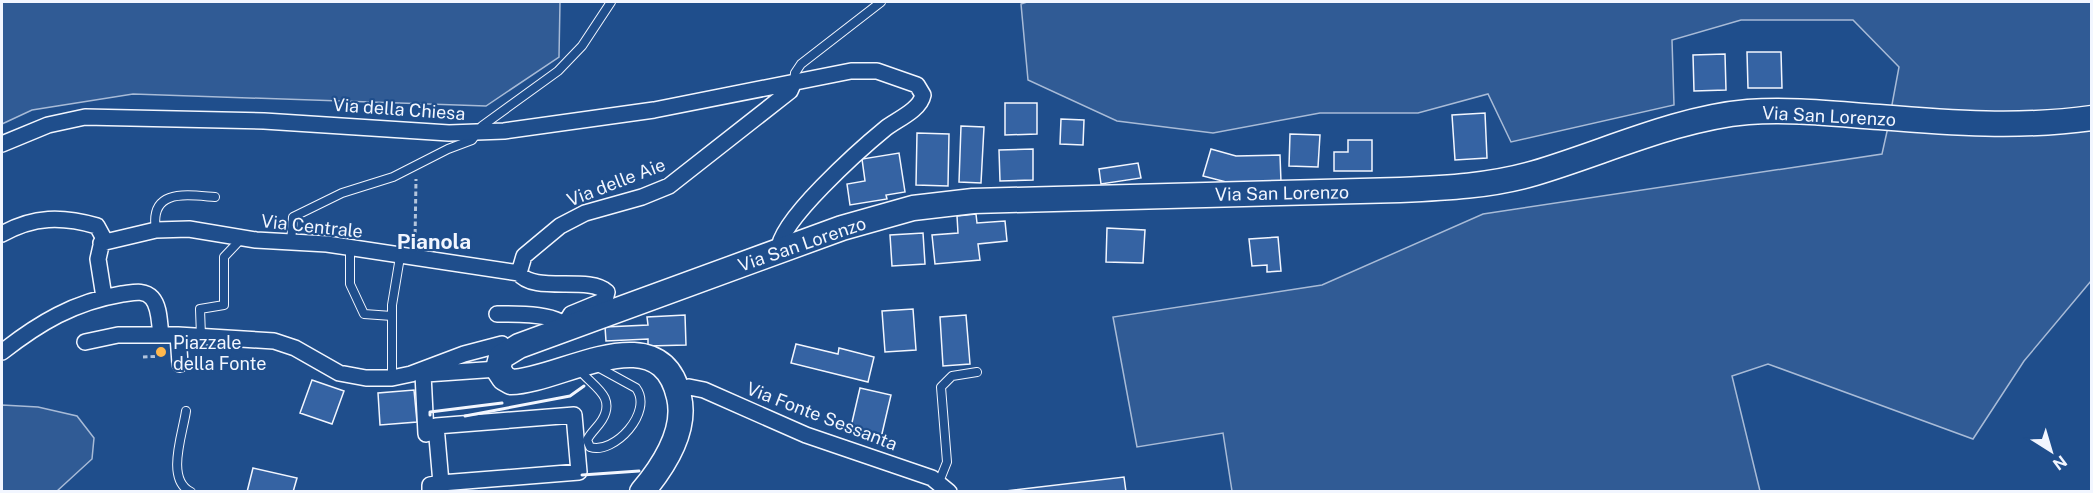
<svg xmlns="http://www.w3.org/2000/svg" width="2093" height="493" viewBox="0 0 2093 493" font-family="'Public Sans',sans-serif">
<style>
.green{fill:#305b95;stroke:#a8bbd7;stroke-width:1.5}
.building{fill:#3563a3;stroke:#f2f6ff;stroke-width:1.5}
.lines{fill:none;stroke-linecap:round;stroke-linejoin:round}
.lane-casing{stroke:#f2f6ff;stroke-width:10}
.street-casing{stroke:#f2f6ff;stroke-width:18}
.primary-casing{stroke:#f2f6ff;stroke-width:27}
.path{stroke:#b3c4dc;stroke-width:3;stroke-dasharray:4.5 3;stroke-linecap:butt}
.lane{stroke:#1f4e8c;stroke-width:8}
.street{stroke:#1f4e8c;stroke-width:15}
.primary{stroke:#1f4e8c;stroke-width:24}
.wall{stroke:#f2f6ff;stroke-width:3}
.poi-dot{fill:#ffb74d;stroke:#1f4e8c;stroke-width:2}
.labels{text-anchor:middle;dominant-baseline:central;stroke-width:4.5;stroke-linejoin:round;paint-order:stroke}
.street-label{font-size:18px;fill:#f2f6ff;stroke:#1f4e8c}
.poi-label{font-size:18px;fill:#f2f6ff;stroke:#1f4e8c;text-anchor:start}
.quarter-label{font-size:21px;font-weight:bold;fill:#f2f6ff;stroke:#1f4e8c}
</style>
<rect width="100%" height="100%" fill="#1f4e8c"/>
<!-- green -->
<path class="green" d="M2 2H560L559 57 486 106 133 94 32 110 2 124Z
M1027 2H2091V109L2044 114 1891 110 1899 67 1853 20H1741L1672 40 1674 105 1511 142 1488 94 1418 113H1320L1213 133 1117 121 1028 80 1021 4Z
M2091 126V281L2024 361 1973 439 1768 364 1732 376 1760 491H1232L1223 433 1137 447 1113 317 1322 285 1483 214 1882 154 1888 127Z
M2 405 38 407 77 416 94 438 92 459 57 491H2Z"/>
<!-- building -->
<path class="building" d="M1747 52H1781L1782 88H1748Z
M1725 54 1726 90 1694 91 1693 55Z
M1005 103H1037V134L1005 135Z
M1485 113 1487 158 1455 160 1452 115Z
M1061 119 1084 120 1083 145 1060 144Z
M961 126 984 127 981 183 959 182Z
M917 133 949 134 948 186 916 185Z
M1290 134 1320 135 1318 167 1289 166Z
M1348 140H1372V171H1334V152H1348Z
M1033 149V180L1000 181 999 150Z
M1211 149 1236 156 1280 155 1281 182 1230 183 1203 176Z
M899 153 905 192 886 195 887 199 850 205 847 184 865 181 862 159Z
M1138 163 1141 178 1101 184 1099 169Z
M976 214 977 223 1005 221 1007 241 978 244 980 260 935 264 932 235 958 233 957 216Z
M1107 228 1145 230 1143 263 1106 262Z
M923 233 925 264 892 266 890 235Z
M1278 237 1281 271 1267 272V265L1252 266 1249 239Z
M913 309 916 350 885 352 882 311Z
M685 315 686 345 648 346V339L606 341 605 327 648 325 647 317Z
M966 315 970 364 943 366 940 317Z
M796 344 838 354 839 348 874 357 868 382 791 363Z
M312 380 344 391 332 424 300 413Z
M860 388 891 395 881 438 850 431Z
M414 390 417 422 380 425 378 393Z
M253 468 297 478 293 492H247Z
M1124 477 1126 492H1006V491Z"/>
<g class="lines">
<defs>
<path id="lane" d="M794 82 795 73 801 64 881 2
M156 230C149 188 187 195 215 197
M291 242 293 217 342 193 393 177 448 149 472 140 482 126 558 71 582 46 611 2
M350 248V284L364 314 392 316
M201 336 200 309 224 305V257L242 238
M578 368C591 386 617 395 602 420 597 428 591 432 587 440L590 447C614 455 654 412 636 388L596 366
M392 378V305L400 257
M186 411C183 433 165 480 191 492
M939 482 947 462 941 387 952 376 977 372"/>
<path id="street" d="M2 144 48 125 85 117 264 121 449 133 504 131 654 110 851 71H877L917 85 923 95C920 110 898 119 886 128 864 146 774 225 779 251
M2 234C34 216 62 216 97 226L103 237 98 259 104 297
M101 243 156 230 189 229 256 240 327 244 519 273
M497 314C514 314 561 313 567 329
M565 324 571 314 605 300 607 292C589 275 533 294 519 273L524 256 560 226 585 213 642 197 669 186 790 91 794 82
M178 335 274 341 295 348 339 373 366 378H392L411 374 464 354 502 344
M85 342 118 335H178L180 364
M2 352C39 323 74 302 122 294 132 293 144 289 152 298 160 307 159 323 161 334
M423 374 426 434
M426 374 498 369
M677 390 689 387 704 390 806 435 932 478 949 492
M574 415 579 472 441 483 436 426Z
M430 492V485L441 483"/>
<path id="primary" d="M642 492C663 467 687 431 679 397 660 312 559 382 511 382L504 378 498 369 501 357 519 346 842 228 913 208 973 201 1400 190C1446 188 1491 186 1535 173 1603 153 1677 118 1748 112 1792 109 1835 114 1879 117 1950 123 2021 128 2092 118"/>
</defs>
<!-- lane casing -->
<use href="#lane" class="lane-casing"/>
<!-- street casing -->
<use href="#street" class="street-casing"/>
<!-- primary casing -->
<use href="#primary" class="primary-casing"/>
<!-- path -->
<path class="path" d="M415 241 416 179
M143 357 163 356"/>
<!-- lane -->
<use href="#lane" class="lane"/>
<!-- street -->
<use href="#street" class="street"/>
<!-- primary -->
<use href="#primary" class="primary"/>
<!-- wall -->
<path class="wall" d="M430 415V412L502 403
M465 416 570 396 584 386
M582 475 639 471"/>
</g>
<!-- markers -->
<circle class="poi-dot" cx="161" cy="352" r="6"/>
<g class="labels">
<!-- street labels -->
<g class="street-label">
<text transform="translate(399 109) rotate(4)">Via della Chiesa</text>
<text transform="translate(1829 116) rotate(3)">Via San Lorenzo</text>
<text transform="translate(616 182) rotate(-21)">Via delle Aie</text>
<text transform="translate(1282 193) rotate(-1)">Via San Lorenzo</text>
<text transform="translate(312 226) rotate(6)">Via Centrale</text>
<text transform="translate(802 244) rotate(-19)">Via San Lorenzo</text>
<text transform="translate(822 416) rotate(21)">Via Fonte Sessanta</text>
</g>
<!-- poi labels -->
<g class="poi-label">
<text x="173" y="342">Piazzale<tspan x="173" dy="21">della Fonte</tspan></text>
</g>
<!-- quarter labels -->
<g class="quarter-label">
<text x="434" y="241">Pianola</text>
</g>
</g>
<!-- border -->
<rect width="2093" height="493" fill="none" stroke="#f2f6ff" stroke-width="6"/>
<!-- north arrow -->
<g transform="translate(2051 451) rotate(143)" stroke="#1f4e8c" stroke-width="4.5" paint-order="stroke">
<path d="M0-4.5L10 22L0 15L-10 22Z" fill="#f2f6ff"/>
<text y="-9" font-size="16" font-weight="bold" text-anchor="middle" fill="#f2f6ff">N</text>
</g>
</svg>
